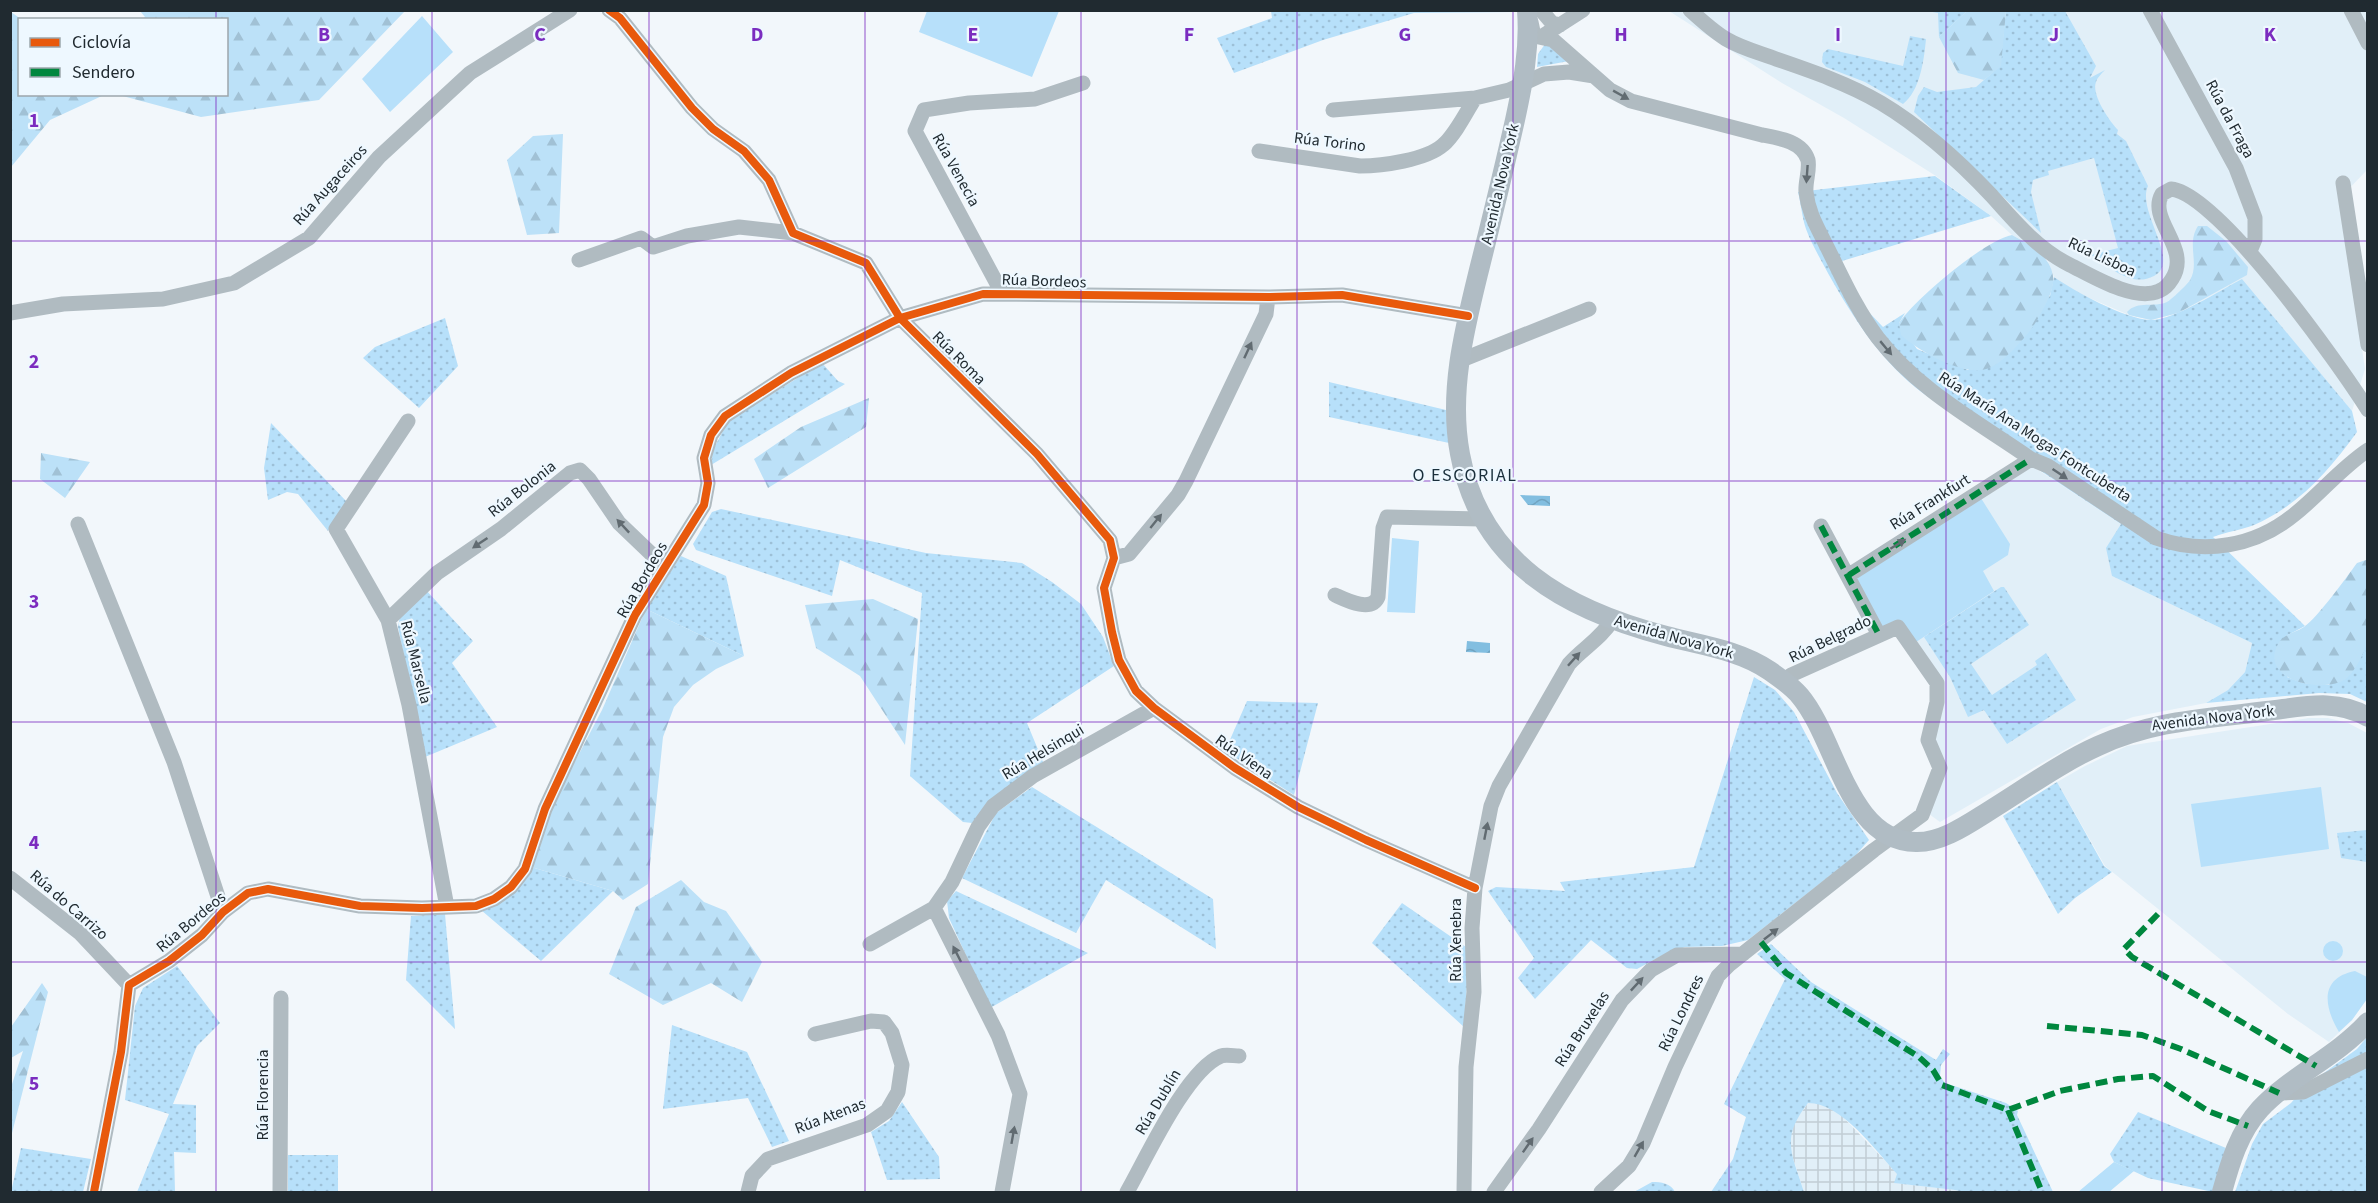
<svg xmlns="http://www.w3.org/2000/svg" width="2378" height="1203" viewBox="0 0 2378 1203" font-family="'Source Sans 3',sans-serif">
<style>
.built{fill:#e1eff8}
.industrial{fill:url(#industrial-grid)}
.grass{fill:url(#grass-dots)}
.forest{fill:url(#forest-firs)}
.garden{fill:#b7e0fa}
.water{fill:url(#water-waves)}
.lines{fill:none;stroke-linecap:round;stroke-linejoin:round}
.minor{stroke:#b0bbc1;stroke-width:15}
.major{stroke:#b0bcc4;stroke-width:20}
.quiet{stroke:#00873e;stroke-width:6;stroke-dasharray:12 6;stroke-linecap:butt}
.cycleway-casing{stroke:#eef8ff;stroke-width:11}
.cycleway{stroke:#e8590c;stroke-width:8}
.oneway{fill:#616b71}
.grid{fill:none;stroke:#7b2cbf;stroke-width:1.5;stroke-opacity:0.55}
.labels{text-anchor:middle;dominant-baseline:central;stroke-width:4.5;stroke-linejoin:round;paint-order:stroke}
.street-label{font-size:16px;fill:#202a30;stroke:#eef8ff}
.neighbourhood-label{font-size:18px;letter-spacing:1.5px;fill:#1a2f3b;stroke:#eef8ff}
.grid-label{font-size:20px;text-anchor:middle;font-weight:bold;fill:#7b2cbf;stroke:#eef8ff;stroke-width:4.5;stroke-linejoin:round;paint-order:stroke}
</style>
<defs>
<pattern id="industrial-grid" width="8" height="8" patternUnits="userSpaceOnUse" patternTransform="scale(1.5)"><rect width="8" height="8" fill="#e1eff8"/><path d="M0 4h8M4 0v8" fill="none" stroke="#c1cdd5"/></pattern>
<pattern id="grass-dots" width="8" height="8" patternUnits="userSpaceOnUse" patternTransform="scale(1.5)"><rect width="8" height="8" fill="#b7e0fa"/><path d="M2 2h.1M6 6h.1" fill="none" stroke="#9dc0d7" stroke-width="1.8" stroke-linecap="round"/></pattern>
<pattern id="forest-firs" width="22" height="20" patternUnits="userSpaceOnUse" patternTransform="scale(1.5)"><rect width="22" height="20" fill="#bce1f8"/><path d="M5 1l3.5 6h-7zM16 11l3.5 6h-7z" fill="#a1c1d5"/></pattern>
<pattern id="water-waves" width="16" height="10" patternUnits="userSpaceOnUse" patternTransform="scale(1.5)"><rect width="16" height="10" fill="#82bee0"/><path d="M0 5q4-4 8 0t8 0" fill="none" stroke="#70a3c0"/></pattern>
</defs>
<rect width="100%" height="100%" fill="#f2f7fb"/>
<!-- built -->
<path class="built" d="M1669 11H2367V170L2340 198 2365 369 2352 411 2242 280 2178 313 2151 320 2129 315 2073 291 2054 277 2047 259 2029 244 2012 235 1991 216 1936 176 1844 118 1782 83Z
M2032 466 2121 524 2112 576 2252 643 2245 672 2228 690 2206 703 2133 717 2101 729 1940 822 1929 814 1933 792 1931 741 1939 694 1859 573Z
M2309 718H2328L2348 723 2367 733V999L2352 1020 2329 1042 2288 1014 2105 866 2057 782 2085 766 2127 746Z"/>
<!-- industrial -->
<path class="industrial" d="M1808 1103H1820L1839 1113 1898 1174 1895 1183 1955 1190 1964 1192H1804L1791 1152 1790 1138 1793 1124Z"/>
<!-- grass -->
<path class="grass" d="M1514 10 1515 12 1414 13 1323 40 1234 73 1217 38 1272 18 1271 11Z
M1927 11 1967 10V11L1939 37 1938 13Z
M2006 11H2065L2096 66 2090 78 2105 70C2102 73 2097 78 2096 82 2091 94 2109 121 2118 130L2117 134 2126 141 2148 186C2136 211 2182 262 2154 276 2131 288 2110 267 2091 255L2118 248 2094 158 2048 171 2049 175 2033 180 2031 192 2041 233 1914 112 1918 96 1924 87 1937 92 1976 87 2000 66Z
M1910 36 1926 39C1924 60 1920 91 1903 104L1865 82 1826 67 1822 62 1823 53 1828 49 1903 66Z
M1545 44H1550L1569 61 1537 67 1538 54Z
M1935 176 1991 216 1842 261 1862 305 1883 327 1905 313 1899 323 1917 349 1968 370 2050 296 2054 277C2074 291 2125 319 2150 320 2172 321 2221 290 2242 279L2352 411 2357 432C2328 472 2299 505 2254 525 2241 530 2226 532 2213 537L2305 626 2286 636 2287 677 2303 683 2329 685 2357 663 2367 642V702L2350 694 2319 693 2206 703 2228 690 2245 672 2252 643 2112 576 2106 548 2121 524 1924 394C1882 363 1854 319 1829 275 1821 260 1812 245 1806 229 1802 217 1801 204 1798 192Z
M445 318 458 366 419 408 363 358 375 347Z
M822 363 838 381 845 384 711 465 713 450 728 421Z
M1329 382 1446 410 1449 443 1329 417Z
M271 423 347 502 328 531 298 494 287 492 268 500 264 468Z
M721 509 926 553 1022 563 1052 582 1081 604 1103 637 1114 666 1027 723 1044 764 972 823 963 822 910 776 922 593 840 560 832 596 696 550 693 544 712 512Z
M681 556 726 576 744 656 646 609Z
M2001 587H2004L2029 625 1971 664 1992 695 2037 665 2035 661 2046 653 2076 700 2007 744 1984 710 1968 717 1950 677 1924 637Z
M426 590 473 641 452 663 497 727 425 757 398 627 400 616Z
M1754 677 1775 690 1794 712 1837 793 1869 840 1855 856 1748 940 1722 946 1685 947 1661 956 1637 969 1627 968 1591 940 1535 999 1518 978 1534 958 1488 891 1496 887 1565 891 1560 882 1694 867Z
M1247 701 1318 703 1294 795 1225 751Z
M2057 782 2104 866 2112 872 2075 898 2058 914 2003 816Z
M1032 787 1213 899 1216 949 1106 880 1076 933 962 878 996 813Z
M2367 830V862L2341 858 2337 833Z
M531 867 613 891 541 961 481 910Z
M956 891 1088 953 990 1008 949 918 947 901Z
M1402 903 1466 947 1467 985 1464 1027 1372 943Z
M445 914 455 1029 406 980 411 916Z
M1771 944 1811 982 1936 1060 1943 1049 1950 1054 1941 1065 1940 1076 1945 1083 2006 1103 2018 1111 2017 1115 2053 1192H1964L1955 1190 1894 1183 1897 1174C1875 1150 1842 1103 1808 1103 1780 1139 1792 1153 1804 1192H1711L1733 1159 1746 1117 1724 1104 1785 979 1757 954Z
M177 966 220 1023 197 1046 173 1104 196 1105V1153L174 1152 175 1192H137L169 1114 125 1100 135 1006 143 988Z
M672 1025 747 1052 789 1141 772 1147 748 1098 663 1109Z
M2367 1037V1192H2235L2252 1144 2263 1124 2291 1103 2306 1086 2357 1049Z
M902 1102 939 1157 940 1179 887 1180 871 1132 889 1121Z
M2138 1112 2226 1148 2213 1192 2148 1178 2114 1162 2110 1154Z
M21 1148 91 1159 83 1192H11Z
M288 1155H338V1192H288Z
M1652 1182C1661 1182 1671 1183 1675 1192H1634Z"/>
<!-- forest -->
<path class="forest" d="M140 11H405L319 100 201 117 119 95 226 94V20L142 19 145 17Z
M1967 11H2006L2001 66 1984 80 1958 73 1939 37Z
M11 12 21 19 20 94 104 95 50 120 11 167Z
M563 134 559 233 527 235 507 160 533 136Z
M2198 226H2207L2226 241 2248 267 2247 275 2178 313 2151 320 2129 315 2127 312C2138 300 2154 308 2167 302 2170 301 2189 283 2190 280 2200 263 2186 244 2198 226Z
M2012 235C2029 244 2050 255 2053 276 2055 289 2046 304 2040 315 2032 331 2005 362 1989 368 1964 378 1919 351 1901 335L1899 323C1915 299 1985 240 2012 235Z
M869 398 866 427 768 488 754 459 801 427Z
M41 453 90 462 65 498 40 479Z
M2366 560C2371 574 2368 595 2368 610 2368 620 2370 633 2367 642 2365 652 2355 671 2347 678 2325 695 2258 681 2278 644 2283 634 2295 633 2304 627 2318 617 2346 578 2357 563Z
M873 599 918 619 905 745 860 676 816 648 805 605Z
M646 609 744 656 716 669 693 685 674 707 663 737 648 884 623 900 613 891 531 867 557 796 602 710Z
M681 880 704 902 726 911 762 962 742 1002 711 983 663 1005 609 974 636 907Z
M42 983 48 992 11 1137V1087L23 1051 11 1058V1027Z"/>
<!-- garden -->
<path class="garden" d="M927 11V10L1059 11 1032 77 919 32Z
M422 16 453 52 390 112 362 79Z
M1979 495 2010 544 2008 555 1983 571 1994 591 1913 644 1882 628 1856 578Z
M1392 538 1419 541 1415 613 1387 612Z
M2321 787 2329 849 2201 867 2191 804Z
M2323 951a10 10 0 1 1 20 0a10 10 0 1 1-20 0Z
M2355 971 2367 977V999L2352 1020 2339 1032C2324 1007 2319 978 2355 971Z
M2114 1162 2134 1171 2109 1192H2078Z"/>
<!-- water -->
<path class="water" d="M1520 495 1550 496V506L1528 505Z
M1467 641 1490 643V653L1466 652Z"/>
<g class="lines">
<!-- minor -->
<path class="minor" d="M609 10 620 18 692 108 713 129 744 151 769 180 793 233 866 263 900 318 1037 454 1110 540 1114 558 1104 588 1112 632 1119 660 1136 691 1154 708 1235 768 1298 807 1366 840 1475 888
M1541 10 1552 23 1560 25
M1690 10C1702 21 1713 31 1726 39 1741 48 1760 53 1776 59 1811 71 1849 84 1881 103 1921 127 1960 162 1992 196 2015 222 2038 249 2070 265 2092 276 2134 302 2159 291 2164 289 2169 284 2172 279 2192 248 2147 220 2162 194L2171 189C2218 193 2341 367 2368 410
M2150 10 2236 168 2255 218V239L2250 251
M2351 10 2368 43
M1531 22 1534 36 1553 40 1610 90 1631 101 1762 135C1779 138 1802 141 1808 160 1810 170 1805 182 1806 192 1808 210 1815 223 1823 239 1840 272 1855 308 1878 338 1918 390 1978 422 2031 459L2048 466 2156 538C2204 555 2255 547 2295 514 2320 494 2341 468 2368 450
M1541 37 1583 10
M1333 110 1475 98 1509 90 1544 74 1569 72 1594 76
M1259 151 1360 166C1382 166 1426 160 1443 145 1455 135 1467 111 1475 98
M2343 183 2368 345
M579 260 641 238 653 247 687 236 739 227 793 233
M1002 293 915 131 924 110 969 103 1035 99 1083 83
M10 313 63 304 163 299 234 283 309 238 379 157 470 73 570 10
M1459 361 1589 309
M408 421 336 529 388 620 409 705 447 907
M78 524 174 762 223 912
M1821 526 1879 635
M1114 558 1129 554 1178 495 1186 481 1266 314 1268 297
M1849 575 2031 459
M1335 595C1346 600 1371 613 1378 597L1383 528 1387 517 1481 519
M388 620 437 573 501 529 570 473 580 470 589 479 619 523 665 567
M10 878 80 933 129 985
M934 908 998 1035 1020 1094 1002 1192
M870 944 934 908 952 882 978 827 993 806 1033 776 1154 708
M2279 1093 2303 1092 2368 1059
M94 1192 121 1052 129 985 169 961 202 935 223 912 248 893 268 889 360 906 422 908 476 906 494 899 511 887 525 869 545 809 635 615 704 505 708 483 704 458 711 435 725 416 791 373 900 318 983 294 1268 297 1342 295 1468 316
M280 1192 281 998
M748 1192 752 1176 768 1159 867 1125 887 1111 898 1092 902 1065 892 1033 884 1022 871 1021 815 1034
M1127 1192C1146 1159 1186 1070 1221 1056 1226 1054 1234 1056 1239 1056
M1464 1192 1466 1067 1474 992 1472 928 1475 888 1491 806 1499 786 1569 664C1583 648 1602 638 1612 620
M1494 1192 1539 1129 1622 1000 1651 970 1677 955 1743 954
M1601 1192 1629 1166 1643 1143 1675 1067 1718 976 1730 964 1874 850 1922 815 1940 768 1928 740 1937 702V683L1898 627 1791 675 1786 684"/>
<!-- major -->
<path class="major" d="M1527 10C1530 49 1523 83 1515 120 1504 169 1492 218 1480 266 1465 327 1448 391 1460 454 1480 563 1566 610 1666 636 1700 645 1740 650 1770 671 1780 678 1793 687 1800 696 1837 740 1848 843 1917 842 1943 842 1968 824 1989 811 2023 790 2062 762 2098 746 2154 720 2207 719 2267 711 2302 707 2336 698 2368 717
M2222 1192C2230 1163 2239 1132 2260 1109 2291 1076 2336 1057 2368 1022"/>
<!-- quiet -->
<path class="quiet" d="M1821 526 1879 635
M1849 575 2031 459
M2158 914 2124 949 2132 957 2316 1066
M1761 942 1786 973 1919 1057 1933 1070 1942 1085 2008 1110 2060 1091 2118 1079 2153 1076 2208 1111 2248 1126
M2047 1026 2142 1035 2181 1049 2279 1093
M2008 1110 2042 1192"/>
<defs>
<path id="cycleway" d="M609 10 620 18 692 108 713 129 744 151 769 180 793 233 866 263 900 318 1037 454 1110 540 1114 558 1104 588 1112 632 1119 660 1136 691 1154 708 1235 768 1298 807 1366 840 1475 888
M94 1192 121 1052 129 985 169 961 202 935 223 912 248 893 268 889 360 906 422 908 476 906 494 899 511 887 525 869 545 809 635 615 704 505 708 483 704 458 711 435 725 416 791 373 900 318 983 294 1268 297 1342 295 1468 316"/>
</defs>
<!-- cycleway casing -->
<use href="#cycleway" class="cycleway-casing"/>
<!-- cycleway -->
<use href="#cycleway" class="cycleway"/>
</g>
<!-- one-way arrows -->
<defs><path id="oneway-solid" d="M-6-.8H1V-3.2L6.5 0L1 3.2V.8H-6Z" transform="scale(1.5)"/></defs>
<g class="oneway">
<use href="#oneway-solid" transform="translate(1621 95) rotate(29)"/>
<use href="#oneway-solid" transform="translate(1807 174) rotate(94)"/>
<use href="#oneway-solid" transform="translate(1886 348) rotate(50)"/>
<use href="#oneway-solid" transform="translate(1248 350) rotate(-65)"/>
<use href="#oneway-solid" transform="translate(2060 474) rotate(34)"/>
<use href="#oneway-solid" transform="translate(1156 521) rotate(-51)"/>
<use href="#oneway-solid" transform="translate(623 526) rotate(-133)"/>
<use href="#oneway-solid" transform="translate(480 543) rotate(146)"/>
<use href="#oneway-solid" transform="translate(1898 544) rotate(-32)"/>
<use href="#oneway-solid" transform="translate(1574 659) rotate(-48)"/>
<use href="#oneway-solid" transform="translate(1486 831) rotate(-79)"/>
<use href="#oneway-solid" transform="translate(1771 934) rotate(-38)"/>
<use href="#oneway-solid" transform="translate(957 954) rotate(-117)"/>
<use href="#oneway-solid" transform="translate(1637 984) rotate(-47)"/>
<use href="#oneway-solid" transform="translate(1013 1135) rotate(-80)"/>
<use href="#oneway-solid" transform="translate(1528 1145) rotate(-55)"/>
<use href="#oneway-solid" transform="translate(1639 1149) rotate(-60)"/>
</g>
<!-- grid -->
<path class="grid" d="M216 10V20M432 10V1192M649 10V1192M865 10V1192M1081 10V1192M1297 10V1192M1513 10V1192M1729 10V1192M1946 10V1192M2162 10V1192M216 94V1192M10 241H2368M10 481H2368M10 722H2368M10 962H2368"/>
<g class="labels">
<!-- street labels -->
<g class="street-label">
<text transform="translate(2230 119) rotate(62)">Rúa da Fraga</text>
<text transform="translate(1330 142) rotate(7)">Rúa Torino</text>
<text transform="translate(956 170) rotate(61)">Rúa Venecia</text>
<text transform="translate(1500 184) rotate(-77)">Avenida Nova York</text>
<text transform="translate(330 185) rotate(-48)">Rúa Augaceiros</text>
<text transform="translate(2102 257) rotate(25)">Rúa Lisboa</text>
<text transform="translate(1044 281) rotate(2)">Rúa Bordeos</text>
<text transform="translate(959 358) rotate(45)">Rúa Roma</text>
<text transform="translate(2035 437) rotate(33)">Rúa María Ana Mogas Fontcuberta</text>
<text transform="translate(522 489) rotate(-38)">Rúa Bolonia</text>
<text transform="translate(1930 502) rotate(-32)">Rúa Frankfurt</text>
<text transform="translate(642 580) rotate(-60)">Rúa Bordeos</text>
<text transform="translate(1674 637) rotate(16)">Avenida Nova York</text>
<text transform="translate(1830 639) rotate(-26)">Rúa Belgrado</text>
<text transform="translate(416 662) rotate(76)">Rúa Marsella</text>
<text transform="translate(2213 718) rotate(-7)">Avenida Nova York</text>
<text transform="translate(1043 752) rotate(-31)">Rúa Helsinqui</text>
<text transform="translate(1244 757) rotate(35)">Rúa Viena</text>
<text transform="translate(69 905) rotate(41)">Rúa do Carrizo</text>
<text transform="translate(191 922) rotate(-40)">Rúa Bordeos</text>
<text transform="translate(1456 940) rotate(-90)">Rúa Xenebra</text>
<text transform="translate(1681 1013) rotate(-64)">Rúa Londres</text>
<text transform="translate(1582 1029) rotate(-57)">Rúa Bruxelas</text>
<text transform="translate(263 1095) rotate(-90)">Rúa Florencia</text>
<text transform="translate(1158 1102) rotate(-59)">Rúa Dublín</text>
<text transform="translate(830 1116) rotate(-21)">Rúa Atenas</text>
</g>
<!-- neighbourhood labels -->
<g class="neighbourhood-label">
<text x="1465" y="475">O ESCORIAL</text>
</g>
</g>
<g class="grid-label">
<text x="324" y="41">B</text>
<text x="540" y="41">C</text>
<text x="757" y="41">D</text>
<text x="973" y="41">E</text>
<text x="1189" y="41">F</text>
<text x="1405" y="41">G</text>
<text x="1621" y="41">H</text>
<text x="1838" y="41">I</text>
<text x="2054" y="41">J</text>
<text x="2270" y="41">K</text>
<text x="34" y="127">1</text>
<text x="34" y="368">2</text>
<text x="34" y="608">3</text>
<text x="34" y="849">4</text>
<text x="34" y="1090">5</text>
</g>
<!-- border -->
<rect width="2378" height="1203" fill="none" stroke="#202a30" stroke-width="24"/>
<!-- legend -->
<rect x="18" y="18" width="210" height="78" fill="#eef8ff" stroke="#9ca6ac" stroke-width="1.5"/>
<rect x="30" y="38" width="30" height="9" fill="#e8590c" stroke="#9ca6ac" stroke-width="1.5"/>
<text x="72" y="48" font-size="18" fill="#202a30">Ciclovía</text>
<rect x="30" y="68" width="30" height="9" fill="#00873e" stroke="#9ca6ac" stroke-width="1.5"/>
<text x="72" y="78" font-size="18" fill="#202a30">Sendero</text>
</svg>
